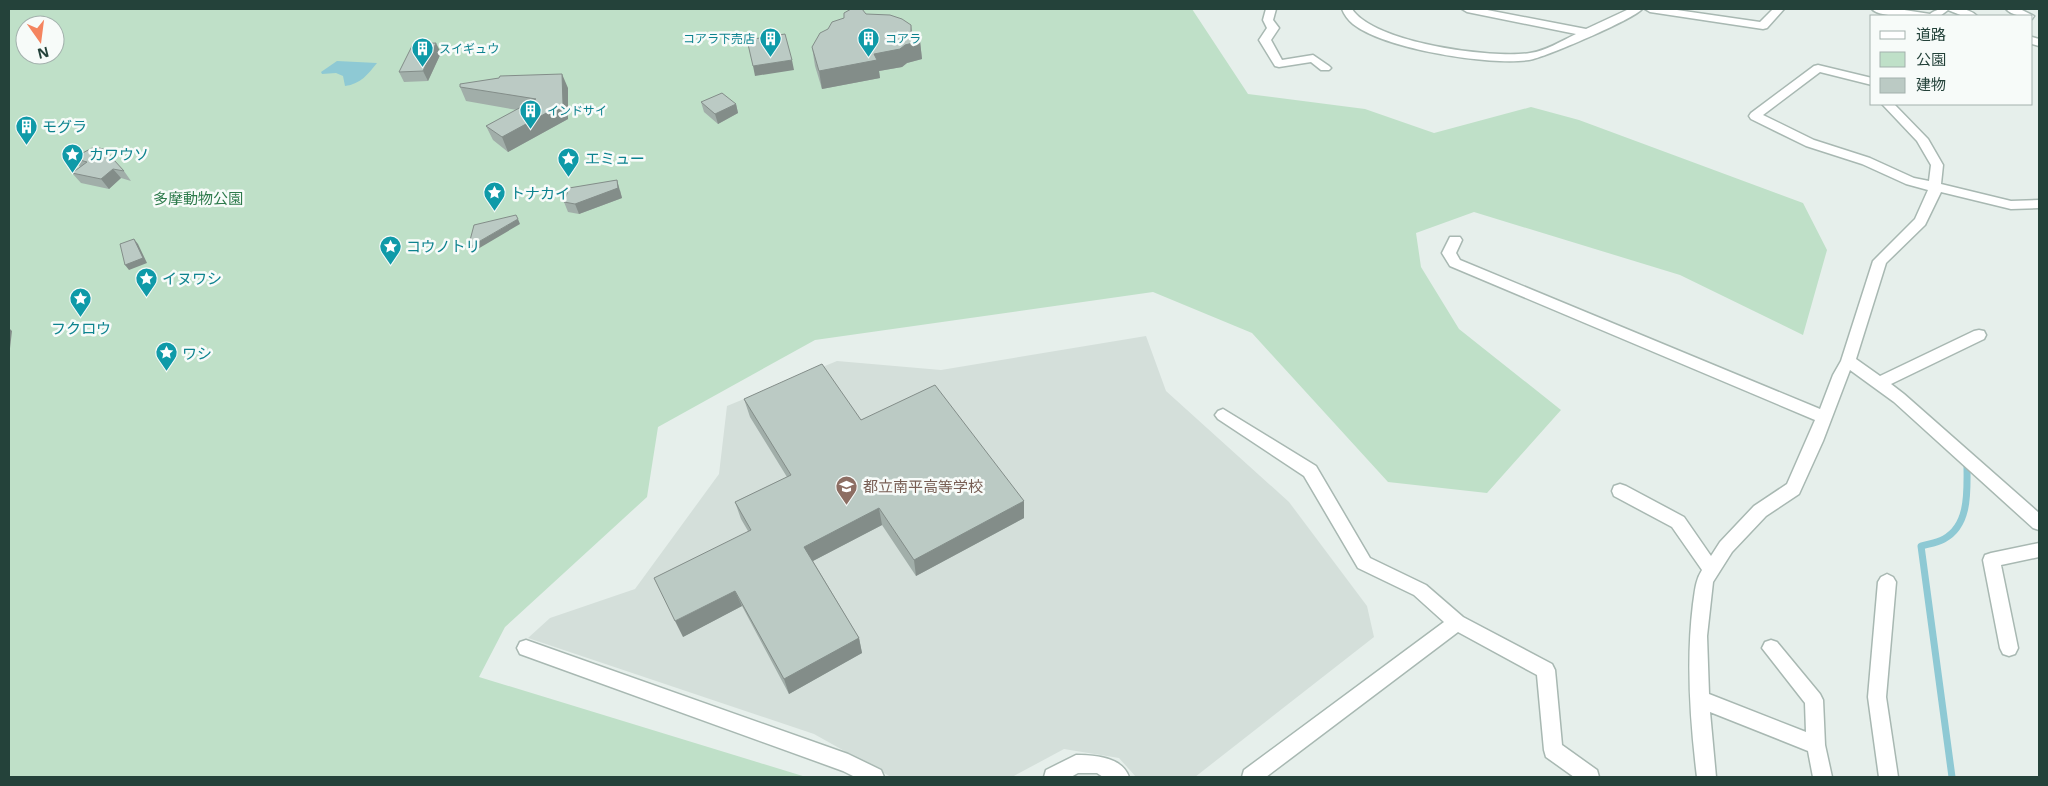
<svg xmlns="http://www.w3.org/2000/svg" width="2048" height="786" viewBox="0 0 2048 786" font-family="'Open Sans','Noto Sans JP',sans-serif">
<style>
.built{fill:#d4dfda}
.green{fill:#bfe0c8;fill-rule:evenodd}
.water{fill:#8ec9d4}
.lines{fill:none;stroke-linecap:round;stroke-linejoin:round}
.stream{stroke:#8ec9d4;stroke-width:7}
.minor-casing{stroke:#a8b8b2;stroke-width:3}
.minor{fill:#fff;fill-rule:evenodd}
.wall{fill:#a1aea9}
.shaded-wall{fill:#838d89}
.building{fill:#bbcac4;stroke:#838d89}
.labels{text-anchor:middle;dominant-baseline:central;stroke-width:5;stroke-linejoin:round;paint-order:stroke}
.far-culture-label{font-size:12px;fill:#0d838f;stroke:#f7fbf9;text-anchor:start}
.culture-label{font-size:15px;fill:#0d838f;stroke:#f7fbf9;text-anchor:start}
.park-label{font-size:15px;fill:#2d7a4b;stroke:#f7fbf9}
.education-label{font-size:15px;fill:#785e54;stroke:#f7fbf9;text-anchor:start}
</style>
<rect width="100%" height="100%" fill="#e6efeb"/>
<!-- built -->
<path class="built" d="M1146 336 1166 391 1289 502 1367 606 1374 637 1195 777H1136L1119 758 1064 749 1012 777H891L814 734 528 638 550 618 635 589 719 474 727 406 837 361 941 370Z"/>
<!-- green -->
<path class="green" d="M9 9H1192L1248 94 1365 109 1434 133 1531 107 1579 120 1803 203 1827 250 1803 335 1680 275 1474 212 1416 233 1421 267 1459 329 1561 410 1487 493 1388 482 1252 333 1153 292 815 340 658 427 647 497 505 627 479 677 806 777H9ZM25 25H55V55H25Z"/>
<!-- water -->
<path class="water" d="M337 61 377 63C368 74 361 84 345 86L343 76 336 73 322 74 321 72Z"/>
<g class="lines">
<!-- stream -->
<path class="stream" d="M1952 777 1921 546C1928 544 1937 543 1944 539 1970 525 1967 490 1967 465"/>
<defs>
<path id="minor" d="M1266 9H1276L1273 20 1279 28 1271 40 1282 60 1313 55 1329 66 1331 68 1329 70H1321L1311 62 1279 67 1275 66 1259 40 1267 28 1263 20Z
M1342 9H1352C1374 43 1492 59 1530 53 1546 51 1561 41 1576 34L1467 12 1462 9H1482L1586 29 1629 9H1642C1634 19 1544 58 1529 60 1489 66 1385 49 1353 24 1348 20 1344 14 1342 9Z
M1645 9H1670L1760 22 1773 9H1784L1767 28 1763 29 1650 12Z
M1872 9H1898L1930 14C1941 5 1967 6 1977 16H1963L1948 10 1940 16C1926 16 1880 19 1872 9Z
M2006 9H2020L2034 16 2032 19V16C2023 16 2012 16 2006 9Z
M2032 37 2039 39V46L2032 44Z
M1818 65 1872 78V85L1820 72 1763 115 1814 140 1870 158 1914 178 1929 181 1931 165 1917 141 1882 104H1894L1928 139 1943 165 1941 184 2011 201 2039 200V208L2011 209 1941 192 1925 225 1886 263 1856 359 1880 376 1974 331 1979 330 1984 331 1986 335 1984 339 1891 384 1904 394 2039 513V530L2033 528 1894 402 1850 370 1823 441 1799 494 1766 516 1732 552 1713 582 1707 636 1709 694 1806 732 1805 703 1762 648 1765 642 1771 640 1777 642 1820 694 1823 700 1825 745 1832 777H1813L1808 751 1710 712 1716 777H1697C1690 720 1686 661 1693 604 1695 592 1695 581 1702 570L1672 527 1614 496 1612 491 1614 486 1620 484 1626 486 1684 517 1711 556 1720 542 1754 506 1787 484 1815 420 1450 266 1442 253 1450 237H1460L1462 240 1456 253 1460 260 1820 409 1833 375 1841 361 1873 261 1915 219 1928 190 1906 184 1862 164 1806 146 1751 119 1749 116 1751 113 1814 66Z
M1223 409 1316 466 1370 558 1426 585 1463 617 1552 664 1555 670 1562 745 1597 770 1599 777H1574L1546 757 1544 750 1537 675 1458 632 1266 777H1242L1244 770 1444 622 1414 595 1358 568 1304 476 1218 419 1215 415 1218 411Z
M2039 543V557L2001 565 2018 648 2015 654 2009 656 2003 654 2000 648 1983 560 1985 555 1991 553Z
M1887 574 1893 577 1896 582 1886 697 1898 777H1879L1868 697 1878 582 1881 577Z
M526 640 848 754 881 770 884 777H855L843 771 520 654 517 648 520 642Z
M1076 755C1095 755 1122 757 1129 777H1103L1097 773H1078L1071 777H1044L1046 770Z"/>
</defs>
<!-- minor casing -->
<use href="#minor" class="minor-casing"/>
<!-- minor -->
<use href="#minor" class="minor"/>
</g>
<!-- wall -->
<path class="wall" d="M912 34 920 41 922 59 907 63 902 67 879 71 880 78 822 89 815 66 812 47Z
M441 53 428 81 404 82 399 72Z
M499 78 568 88V119L508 152 493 140 486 126 517 110 466 101 460 87Z
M701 102 736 104 738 113 718 124 704 112Z
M73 158 124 171 131 181 121 178 109 189 81 183 72 173 80 167Z
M620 190 622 198 579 214 568 212 564 202Z
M744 399 861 420 1024 518 916 576 882 525 813 561 859 638 862 653 789 694 742 606 683 637 748 531 741 519 735 502 787 477 750 417Z"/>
<!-- shaded-wall -->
<path class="shaded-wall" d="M911 25 913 43 920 41 922 59 907 63 902 67 879 71 880 78 822 89 819 71Z
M436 43 441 53 428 81 423 71Z
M792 60 794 70 755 76 753 66Z
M562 74 568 88V119L508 152 502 137Z
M736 104 738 113 718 124 715 114Z
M113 169 121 178 109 189 101 179Z
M617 180 622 198 579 214 575 204Z
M518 219 520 224 471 253 468 248Z
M134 239 138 244 147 263 129 270 125 265Z
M9 328 12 331 9 357Z
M1024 501V518L916 576 914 560Z
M879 508 882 525 809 563 804 547Z
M735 591 742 606 683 637 675 621Z
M859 638 862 653 789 694 784 679Z"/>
<!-- building -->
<path class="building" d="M851 9H862L866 14 890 15 902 19 911 25V33L920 41 905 45 900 49 874 54 877 60 819 71 812 47 820 33 828 29 832 22 844 18V13Z
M785 34 792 60 753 66 747 40Z
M436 43 423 71 399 72 413 44Z
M562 74 563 104 502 137 486 126 536 99 460 87V84L499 78 500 76Z
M722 93 736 104 715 114 701 102Z
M94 147 104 149 124 171 113 169 101 179 72 173 87 162 73 158Z
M617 180 618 188 575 204 564 202 569 188Z
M516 215 518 219 468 248 474 225Z
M134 239 143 258 125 265 120 244Z
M822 364 861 420 935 385 1024 501 914 560 879 508 804 547 859 638 784 679 735 591 675 621 654 578 751 530 735 502 791 475 744 399Z"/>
<!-- icons -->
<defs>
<symbol id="building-pin" viewBox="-11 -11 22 30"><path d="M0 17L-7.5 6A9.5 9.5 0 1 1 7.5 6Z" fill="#0f9aa8" stroke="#f7fbf9"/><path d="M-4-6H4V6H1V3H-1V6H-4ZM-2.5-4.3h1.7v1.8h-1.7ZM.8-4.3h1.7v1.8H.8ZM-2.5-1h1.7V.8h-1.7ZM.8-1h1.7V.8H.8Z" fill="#fff"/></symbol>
<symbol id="sight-pin" viewBox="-11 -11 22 30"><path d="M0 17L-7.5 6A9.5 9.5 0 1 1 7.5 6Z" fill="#0f9aa8" stroke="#f7fbf9"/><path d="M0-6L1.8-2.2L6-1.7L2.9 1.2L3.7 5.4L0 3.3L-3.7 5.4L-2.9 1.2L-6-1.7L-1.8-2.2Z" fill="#fff"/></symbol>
<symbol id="school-pin" viewBox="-11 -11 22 30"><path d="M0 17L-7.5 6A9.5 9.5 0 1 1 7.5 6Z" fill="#8d6e63" stroke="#f7fbf9"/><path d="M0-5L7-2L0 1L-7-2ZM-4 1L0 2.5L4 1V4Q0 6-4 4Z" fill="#fff"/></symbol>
</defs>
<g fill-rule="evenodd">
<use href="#building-pin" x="758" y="26" width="25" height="34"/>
<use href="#building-pin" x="856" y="26" width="25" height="34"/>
<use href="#building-pin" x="410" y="36" width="25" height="34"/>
<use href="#building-pin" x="518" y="98" width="25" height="34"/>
<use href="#building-pin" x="14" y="114" width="25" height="34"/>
<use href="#sight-pin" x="60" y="142" width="25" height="34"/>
<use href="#sight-pin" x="556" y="146" width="25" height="34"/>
<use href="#sight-pin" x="482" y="180" width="25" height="34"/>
<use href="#sight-pin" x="378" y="234" width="25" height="34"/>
<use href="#sight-pin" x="134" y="266" width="25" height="34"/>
<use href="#sight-pin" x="68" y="286" width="25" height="34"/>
<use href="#sight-pin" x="154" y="340" width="25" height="34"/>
<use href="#school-pin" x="834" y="474" width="25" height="34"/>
</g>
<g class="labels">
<!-- far-culture labels -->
<g class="far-culture-label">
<text x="755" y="38" text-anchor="end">コアラ下売店</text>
<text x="885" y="38">コアラ</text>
<text x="439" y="48">スイギュウ</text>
<text x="547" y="110">インドサイ</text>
</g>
<!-- culture labels -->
<g class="culture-label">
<text x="42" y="126">モグラ</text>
<text x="89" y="154">カワウソ</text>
<text x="585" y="158">エミュー</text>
<text x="510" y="193">トナカイ</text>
<text x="406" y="246">コウノトリ</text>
<text x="162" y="278">イヌワシ</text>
<text x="81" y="328" text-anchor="middle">フクロウ</text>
<text x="182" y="353">ワシ</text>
</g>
<!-- park labels -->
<g class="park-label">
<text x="198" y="198">多摩動物公園</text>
</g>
<!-- education labels -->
<g class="education-label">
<text x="863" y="486">都立南平高等学校</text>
</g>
</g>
<!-- border -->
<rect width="2048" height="786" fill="none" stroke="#24423a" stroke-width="20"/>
<!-- legend -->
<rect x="1870" y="15" width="162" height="90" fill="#f7fbf9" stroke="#a3b1ad"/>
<rect x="1880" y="31" width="25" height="8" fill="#ffffff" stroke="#a3b1ad"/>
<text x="1916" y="40" font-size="15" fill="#24423a">道路</text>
<rect x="1880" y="52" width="25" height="15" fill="#bfe0c8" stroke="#a3b1ad"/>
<text x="1916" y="65" font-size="15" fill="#24423a">公園</text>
<rect x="1880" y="78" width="25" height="15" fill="#bbcac4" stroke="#a3b1ad"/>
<text x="1916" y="90" font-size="15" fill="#24423a">建物</text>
<!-- north arrow -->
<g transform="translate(40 40) rotate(166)"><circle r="24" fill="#f7fbf9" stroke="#a3b1ad"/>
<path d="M0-4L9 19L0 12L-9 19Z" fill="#f4845f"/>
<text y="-8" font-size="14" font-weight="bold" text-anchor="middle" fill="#24423a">N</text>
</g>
</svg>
